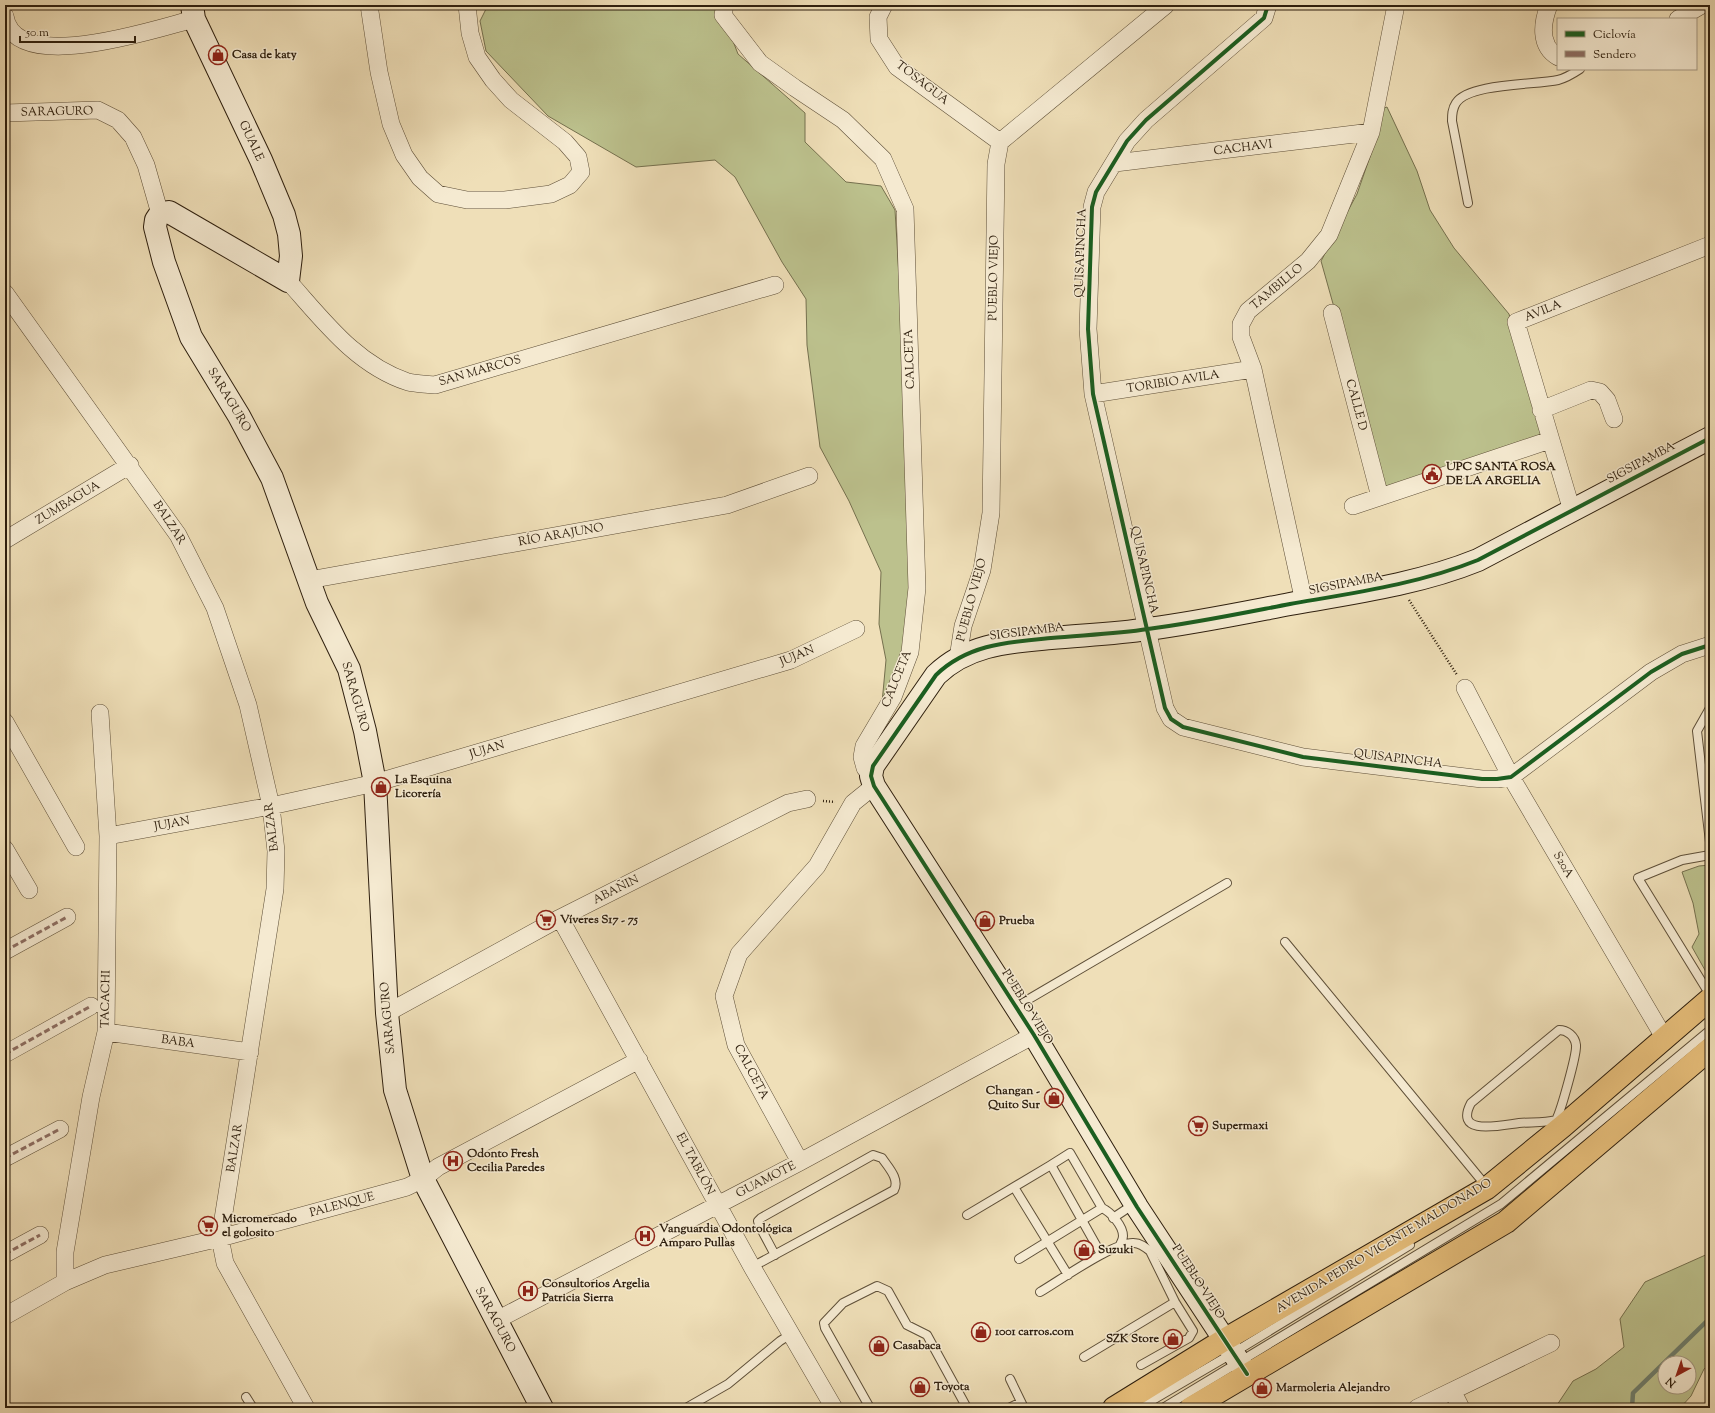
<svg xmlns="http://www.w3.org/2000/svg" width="1715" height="1413" viewBox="0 0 1715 1413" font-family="'Sorts Mill Goudy',serif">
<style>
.green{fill:#bcc18d;stroke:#75704e;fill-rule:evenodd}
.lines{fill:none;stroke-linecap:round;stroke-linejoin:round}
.stream{stroke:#6f7e6d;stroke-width:4.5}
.lane-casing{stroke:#5e4f38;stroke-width:10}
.street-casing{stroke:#5e4f38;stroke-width:18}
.secondary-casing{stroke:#2e1f0e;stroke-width:24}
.primary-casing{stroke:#2e1f0e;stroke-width:24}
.path{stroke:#2e1f0e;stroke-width:2.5;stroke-dasharray:1 2;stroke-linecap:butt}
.lane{stroke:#f5ead1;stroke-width:8}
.street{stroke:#f5ead1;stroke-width:17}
.secondary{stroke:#f5ead1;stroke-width:22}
.primary{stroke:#e8c07c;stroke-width:22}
.quiet{stroke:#8d6e63;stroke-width:3;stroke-dasharray:6 3;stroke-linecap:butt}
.cycleway-casing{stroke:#f5ead1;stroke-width:6}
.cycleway{stroke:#1b5e20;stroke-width:4}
.labels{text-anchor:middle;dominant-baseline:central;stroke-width:3;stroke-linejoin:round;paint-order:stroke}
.poi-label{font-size:12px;font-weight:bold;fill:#2e1f0e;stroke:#f5ead1;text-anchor:start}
.street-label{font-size:12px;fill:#2e1f0e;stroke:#f5ead1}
</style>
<rect width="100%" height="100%" fill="#efdfb8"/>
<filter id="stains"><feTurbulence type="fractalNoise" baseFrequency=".005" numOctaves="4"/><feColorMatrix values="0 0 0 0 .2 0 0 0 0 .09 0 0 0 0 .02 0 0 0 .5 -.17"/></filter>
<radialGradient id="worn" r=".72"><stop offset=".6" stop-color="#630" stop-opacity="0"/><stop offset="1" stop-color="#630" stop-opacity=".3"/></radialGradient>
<!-- green -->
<path class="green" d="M488 5H711L723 15 738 54 805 113V142L846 182 881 186 895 210 916 556 909 648 882 703 886 660 879 624 881 572 849 501 820 447 807 345 806 299 782 262 735 177 715 160 636 167 548 116 486 51 480 21Z
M1387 107 1417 171 1430 210 1454 248 1509 314 1544 437 1385 489 1321 261 1357 194 1373 148 1381 109Z
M1710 865V979L1692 947 1699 934 1693 903 1682 872 1699 866Z
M1710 1253V1364L1704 1369 1691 1396 1680 1408H1555L1573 1381 1596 1369 1624 1347 1620 1319 1645 1282ZM1665 1363H1689V1387H1665Z"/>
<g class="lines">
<!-- stream -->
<path class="stream" d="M1632 1408 1633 1393 1710 1318"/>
<defs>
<path id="lane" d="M1468 203 1452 121C1452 115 1452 109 1456 103 1469 83 1536 85 1558 80 1566 78 1574 73 1580 69
M1710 708 1697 731 1710 842
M1710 855 1682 860 1638 878 1710 995
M1285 942 1487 1187
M1017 1006 1227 883
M1559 1030C1567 1030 1575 1036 1576 1045 1577 1054 1561 1111 1556 1120 1545 1123 1531 1122 1519 1123 1502 1125 1453 1137 1471 1103Z
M1014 1187 1068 1275
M967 1215 1051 1165
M1113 1218 1134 1204
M1101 1254 1051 1165 1070 1153 1102 1208C1111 1212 1123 1226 1123 1236 1123 1240 1121 1242 1120 1245
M1019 1259 1102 1208
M752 1267 894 1190C900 1179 888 1167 882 1158L873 1155 761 1218 758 1221 759 1225 775 1255
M1040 1292C1059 1281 1115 1241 1134 1243 1140 1243 1145 1247 1150 1251L1175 1302 1193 1331 1189 1338 1141 1365
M1084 1357 1175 1302
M1010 1379 1024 1408
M246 1397 253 1408
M686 1408 728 1384 780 1341 791 1334
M870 1408 825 1328 824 1323 843 1303 877 1286 888 1291 907 1325 927 1335 967 1408
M1009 1408 1021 1402
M1139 1408 1233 1353 1410 1245
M1163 1408 1501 1204 1710 1030"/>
<path id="street" d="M369 5 379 72 391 124 404 155 420 178 438 194 467 200H505L551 194 570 185 581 172 578 157 565 142 511 100 493 80 477 57 470 33 467 5
M725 5 723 15 760 63 795 88 843 120 883 159 905 209 917 588 910 652 893 697 864 746 862 757 865 768 871 776
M884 5 878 17 879 39 897 67 1000 142
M1268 5 1264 18 1146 120 1127 141 1096 192 1092 207 1088 329 1093 394 1165 708 1171 719 1183 727 1303 757 1482 779H1497L1511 777 1651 672 1682 654 1710 645
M1549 5C1542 23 1539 46 1558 57
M5 16C14 77 158 28 194 19
M1678 19 1702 5
M5 113 98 110 118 120 133 137 146 165 160 214
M1115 163 1371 132
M288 281C323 320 356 365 408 382 416 384 427 384 435 385L775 285
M5 293 178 535 215 608 248 705 271 806 276 851 275 889 220 1238 225 1263 306 1408
M1332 313 1380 497
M1093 394 1253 369
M1541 410 1591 390 1600 392 1607 400 1614 419
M1353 506 1550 440
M1572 511 1516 322 1710 245
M5 540 130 465
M309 580 727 505 809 476
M1304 602 1253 369 1241 337V324L1248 311 1308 261 1329 235 1371 132 1396 5
M958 658 963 626 982 570 991 513 996 164 1000 142 1166 5
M1465 688 1511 777 1665 1039
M5 722 76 847
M108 836 271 806 375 783 791 660 856 629
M5 849 29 890
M560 918 752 1267 834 1408
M5 951 67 917
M387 1013 560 918 788 803 807 799
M106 1032 250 1052
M5 1054 91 1006
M5 1158 60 1129
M800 1162 736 1045 724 996 739 954 817 866 853 803 874 786
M5 1254 40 1235
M65 1282V1252L91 1097 106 1032 108 836 100 713
M5 1316 65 1282 105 1265 220 1238 407 1187 423 1179 438 1167 639 1060
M495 1321 800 1162 1034 1035
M1453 1392 1461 1408
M1417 1408 1551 1343"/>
<path id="secondary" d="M192 5 194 19 261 160 284 215 289 234 291 256 288 281 169 212 160 214 156 220 155 227 164 262 191 337 239 416 272 478 317 603 349 669 365 731 375 783 387 1013 395 1090 423 1179 542 1408
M1247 1374 1137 1207 1034 1035 874 786 871 776 873 766 936 675C968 644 1009 642 1051 638 1083 635 1116 634 1148 629 1195 623 1243 613 1290 604 1353 593 1419 584 1478 560L1710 438"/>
<path id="primary" d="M1114 1408 1224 1340 1487 1188 1563 1126 1710 999
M1191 1408 1506 1222 1710 1049"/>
</defs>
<!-- lane casing -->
<use href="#lane" class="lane-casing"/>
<!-- street casing -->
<use href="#street" class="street-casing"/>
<!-- secondary casing -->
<use href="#secondary" class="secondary-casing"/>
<!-- primary casing -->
<use href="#primary" class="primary-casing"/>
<!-- path -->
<path class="path" d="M1409 600 1457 675
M823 801 835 802"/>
<!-- lane -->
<use href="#lane" class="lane"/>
<!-- street -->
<use href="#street" class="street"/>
<!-- secondary -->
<use href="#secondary" class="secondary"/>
<!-- primary -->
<use href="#primary" class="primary"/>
<!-- quiet -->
<path class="quiet" d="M5 951 67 917
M5 1054 91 1006
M5 1158 60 1129
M5 1254 40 1235"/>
<defs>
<path id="cycleway" d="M1268 5 1264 18 1146 120 1127 141 1096 192 1092 207 1088 329 1093 394 1165 708 1171 719 1183 727 1303 757 1482 779H1497L1511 777 1651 672 1682 654 1710 645
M1247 1374 1137 1207 1034 1035 874 786 871 776 873 766 936 675C968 644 1009 642 1051 638 1083 635 1116 634 1148 629 1195 623 1243 613 1290 604 1353 593 1419 584 1478 560L1710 438"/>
</defs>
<!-- cycleway casing -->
<use href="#cycleway" class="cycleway-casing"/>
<!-- cycleway -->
<use href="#cycleway" class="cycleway"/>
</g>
<!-- icons -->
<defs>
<symbol id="shop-ring" viewBox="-11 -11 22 22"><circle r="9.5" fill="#f5ead1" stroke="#8f2418" stroke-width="1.5"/><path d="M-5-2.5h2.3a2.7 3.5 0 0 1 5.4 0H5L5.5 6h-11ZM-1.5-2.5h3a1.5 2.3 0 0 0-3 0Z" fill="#8f2418"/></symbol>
<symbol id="civic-ring" viewBox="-11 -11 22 22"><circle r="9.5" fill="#f5ead1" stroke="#8f2418" stroke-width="1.5"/><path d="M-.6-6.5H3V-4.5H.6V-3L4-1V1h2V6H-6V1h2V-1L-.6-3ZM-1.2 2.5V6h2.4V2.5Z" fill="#8f2418"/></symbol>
<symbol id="supermarket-ring" viewBox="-11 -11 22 22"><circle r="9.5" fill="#f5ead1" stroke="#8f2418" stroke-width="1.5"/><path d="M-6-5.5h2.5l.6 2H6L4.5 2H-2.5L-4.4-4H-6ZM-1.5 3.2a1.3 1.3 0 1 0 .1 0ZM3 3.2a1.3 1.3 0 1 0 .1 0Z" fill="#8f2418"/></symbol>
<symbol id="hospital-ring" viewBox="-11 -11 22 22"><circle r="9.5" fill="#f5ead1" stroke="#8f2418" stroke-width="1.5"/><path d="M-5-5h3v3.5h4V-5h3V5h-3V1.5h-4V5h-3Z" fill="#8f2418"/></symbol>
</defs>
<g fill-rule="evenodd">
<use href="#shop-ring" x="207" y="44" width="22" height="22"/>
<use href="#civic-ring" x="1421" y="463" width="22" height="22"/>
<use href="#shop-ring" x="370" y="776" width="22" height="22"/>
<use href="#supermarket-ring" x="535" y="909" width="22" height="22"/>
<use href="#shop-ring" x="974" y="910" width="22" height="22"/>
<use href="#shop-ring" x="1043" y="1087" width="22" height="22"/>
<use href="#supermarket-ring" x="1187" y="1115" width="22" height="22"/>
<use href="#hospital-ring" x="442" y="1150" width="22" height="22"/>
<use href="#supermarket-ring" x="197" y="1215" width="22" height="22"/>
<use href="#hospital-ring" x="634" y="1225" width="22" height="22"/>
<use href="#shop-ring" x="1073" y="1239" width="22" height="22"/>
<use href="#hospital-ring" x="517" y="1280" width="22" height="22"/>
<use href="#shop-ring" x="970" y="1321" width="22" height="22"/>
<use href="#shop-ring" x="1162" y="1328" width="22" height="22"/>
<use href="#shop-ring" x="868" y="1335" width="22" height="22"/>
<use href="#shop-ring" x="909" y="1376" width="22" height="22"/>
<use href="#shop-ring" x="1251" y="1377" width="22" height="22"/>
</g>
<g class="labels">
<!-- poi labels -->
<g class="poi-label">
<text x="232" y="55">Casa de katy</text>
<text x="1446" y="467">UPC SANTA ROSA<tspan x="1446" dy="14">DE LA ARGELIA</tspan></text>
<text x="395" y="780">La Esquina<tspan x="395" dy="14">Licorería</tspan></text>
<text x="560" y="920">Víveres S17 - 75</text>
<text x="999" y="921">Prueba</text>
<text x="1040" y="1091" text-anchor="end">Changan -<tspan x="1040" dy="14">Quito Sur</tspan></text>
<text x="1212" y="1126">Supermaxi</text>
<text x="467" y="1154">Odonto Fresh<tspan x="467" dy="14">Cecilia Paredes</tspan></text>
<text x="222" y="1219">Micromercado<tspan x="222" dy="14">el golosito</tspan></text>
<text x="659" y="1229">Vanguardia Odontológica<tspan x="659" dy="14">Amparo Pullas</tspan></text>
<text x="1098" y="1250">Suzuki</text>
<text x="542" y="1284">Consultorios Argelia<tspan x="542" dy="14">Patricia Sierra</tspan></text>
<text x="995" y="1332">1001 carros.com</text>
<text x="1159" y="1339" text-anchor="end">SZK Store</text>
<text x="893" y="1346">Casabaca</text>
<text x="934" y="1387">Toyota</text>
<text x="1276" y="1388">Marmoleria Alejandro</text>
</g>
<!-- street labels -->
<g class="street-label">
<text transform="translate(922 83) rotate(38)">TOSAGUA</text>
<text transform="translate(57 112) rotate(-1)">SARAGURO</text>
<text transform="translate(251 141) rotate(65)">GUALE</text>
<text transform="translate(1243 148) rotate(-7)">CACHAVI</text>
<text transform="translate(1081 253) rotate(-88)">QUISAPINCHA</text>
<text transform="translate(994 278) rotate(-89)">PUEBLO VIEJO</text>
<text transform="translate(1277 287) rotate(-40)">TAMBILLO</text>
<text transform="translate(1543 311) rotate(-22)">AVILA</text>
<text transform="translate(910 359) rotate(-92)">CALCETA</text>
<text transform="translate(480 371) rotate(-16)">SAN MARCOS</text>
<text transform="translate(1173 382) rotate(-9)">TORIBIO AVILA</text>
<text transform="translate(229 400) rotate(59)">SARAGURO</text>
<text transform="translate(1356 405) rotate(75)">CALLE D</text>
<text transform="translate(1641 463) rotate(-28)">SIGSIPAMBA</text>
<text transform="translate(68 503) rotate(-31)">ZUMBAGUA</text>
<text transform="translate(169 523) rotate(57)">BALZAR</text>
<text transform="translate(561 535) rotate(-10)">RÍO ARAJUNO</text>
<text transform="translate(1144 570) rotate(77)">QUISAPINCHA</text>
<text transform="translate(1346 584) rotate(-11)">SIGSIPAMBA</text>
<text transform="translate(972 600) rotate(-75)">PUEBLO VIEJO</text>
<text transform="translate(1027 632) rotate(-7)">SIGSIPAMBA</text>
<text transform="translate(797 656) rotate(-22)">JUJAN</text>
<text transform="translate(897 679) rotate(-68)">CALCETA</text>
<text transform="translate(355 697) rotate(74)">SARAGURO</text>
<text transform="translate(487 750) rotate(-17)">JUJAN</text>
<text transform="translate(1398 759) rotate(7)">QUISAPINCHA</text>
<text transform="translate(172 824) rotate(-10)">JUJAN</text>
<text transform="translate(272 827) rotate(-97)">BALZAR</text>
<text transform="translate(1563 865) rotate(60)">S20A</text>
<text transform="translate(616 890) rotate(-27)">ABAÑIN</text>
<text transform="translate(106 999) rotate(-89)">TACACHI</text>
<text transform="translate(1027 1007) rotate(58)">PUEBLO VIEJO</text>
<text transform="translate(388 1018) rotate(-95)">SARAGURO</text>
<text transform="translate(178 1042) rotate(8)">BABA</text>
<text transform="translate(751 1072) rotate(62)">CALCETA</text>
<text transform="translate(235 1148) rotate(-81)">BALZAR</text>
<text transform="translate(695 1164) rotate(62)">EL TABLÓN</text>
<text transform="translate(766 1180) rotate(-27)">GUAMOTE</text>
<text transform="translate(342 1205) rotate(-15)">PALENQUE</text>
<text transform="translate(1384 1246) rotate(-31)">AVENIDA PEDRO VICENTE MALDONADO</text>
<text transform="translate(1198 1282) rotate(57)">PUEBLO VIEJO</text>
<text transform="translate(495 1320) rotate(62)">SARAGURO</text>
</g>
</g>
<!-- margin -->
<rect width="1715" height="1413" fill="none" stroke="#efdfb8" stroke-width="20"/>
<rect x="6" y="6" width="1703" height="1401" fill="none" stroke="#2e1f0e" stroke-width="2"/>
<rect x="10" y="10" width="1695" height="1393" fill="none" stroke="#2e1f0e"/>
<!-- legend -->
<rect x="1557" y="18" width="140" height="52" fill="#f5ead1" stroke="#a59983"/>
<rect x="1565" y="31" width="20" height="6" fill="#1b5e20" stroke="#a59983"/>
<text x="1593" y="38" font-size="12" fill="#2e1f0e">Ciclovía</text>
<rect x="1565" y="51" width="20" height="6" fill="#8d6e63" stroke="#a59983"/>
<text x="1593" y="58" font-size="12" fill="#2e1f0e">Sendero</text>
<!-- north arrow -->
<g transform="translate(1677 1375) rotate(220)"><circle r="19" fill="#f5ead1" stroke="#a59983"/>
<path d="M0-3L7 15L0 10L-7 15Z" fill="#8f2418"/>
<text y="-6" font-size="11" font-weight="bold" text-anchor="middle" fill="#2e1f0e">N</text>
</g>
<!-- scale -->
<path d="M20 36v6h115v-6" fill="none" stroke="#2e1f0e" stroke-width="2"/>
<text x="26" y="36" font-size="12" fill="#2e1f0e" stroke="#f5ead1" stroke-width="3" paint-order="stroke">50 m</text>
<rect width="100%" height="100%" filter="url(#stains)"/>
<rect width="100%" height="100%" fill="url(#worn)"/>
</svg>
